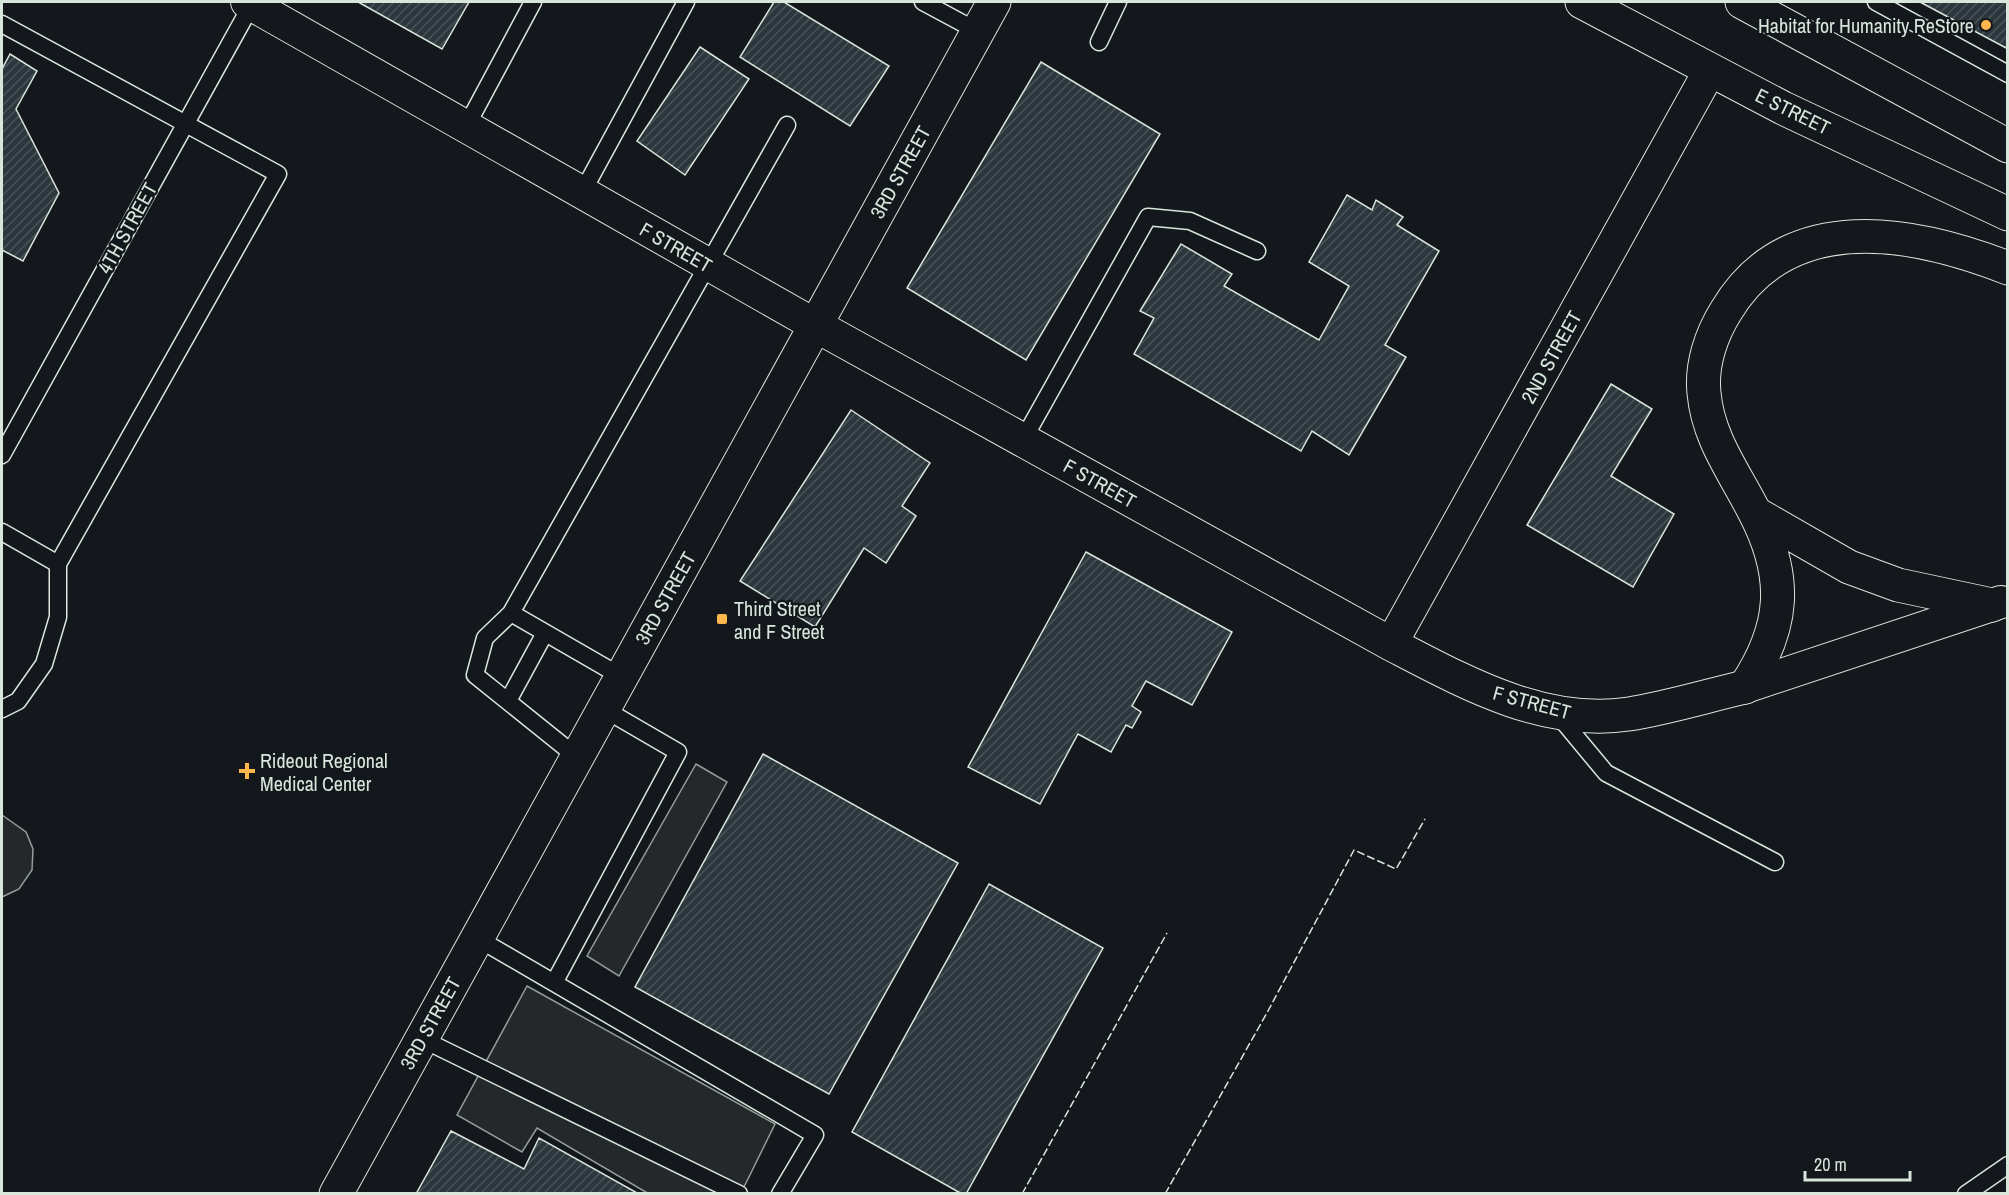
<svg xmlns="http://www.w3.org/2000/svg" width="2009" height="1195" viewBox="0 0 2009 1195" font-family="'Archivo Narrow',sans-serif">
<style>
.parking{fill:#24282b;stroke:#939e99;stroke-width:1.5}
.building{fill:url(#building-hatch);stroke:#d8e6dc;stroke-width:1.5}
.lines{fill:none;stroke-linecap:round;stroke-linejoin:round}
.service-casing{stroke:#d8e6dc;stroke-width:19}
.minor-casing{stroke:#d8e6dc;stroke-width:34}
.secondary-casing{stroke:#d8e6dc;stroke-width:35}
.trunk-casing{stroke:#d8e6dc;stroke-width:35}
.motorway-casing{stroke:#d8e6dc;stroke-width:35}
.service{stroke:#14181c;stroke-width:16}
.minor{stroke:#14181c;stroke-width:32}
.secondary{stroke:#14181c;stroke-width:33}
.trunk{stroke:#14181c;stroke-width:33}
.motorway{stroke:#14181c;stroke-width:33}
.fence{stroke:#d8e6dc;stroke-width:1.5;stroke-dasharray:8 3;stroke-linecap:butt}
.poi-dot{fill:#ffb74d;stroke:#14181c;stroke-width:2}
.labels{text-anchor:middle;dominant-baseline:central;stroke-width:4.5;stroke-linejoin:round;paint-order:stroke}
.poi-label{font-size:20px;fill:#d8e6dc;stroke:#14181c;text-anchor:start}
.street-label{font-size:20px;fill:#d8e6dc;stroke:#14181c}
</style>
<defs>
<pattern id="building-hatch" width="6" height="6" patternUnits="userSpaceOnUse" patternTransform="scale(1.5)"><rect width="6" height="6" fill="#2c363c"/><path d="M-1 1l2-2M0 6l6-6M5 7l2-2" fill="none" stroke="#4a5358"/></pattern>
</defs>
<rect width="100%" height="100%" fill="#14181c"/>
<!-- parking -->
<path class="parking" d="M696 764 727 782 619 976 587 956Z
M2 815 26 832 33 849 32 870 19 889 2 897Z
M527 986 775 1124 741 1193 649 1194 537 1128 522 1152 457 1115Z"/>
<!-- building -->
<path class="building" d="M358 2H469L442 49Z
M774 2H784L889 66 850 126 740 57Z
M1920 2H2008V49Z
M700 47 749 79 685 175 637 141Z
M10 54 37 71 16 109 59 193 23 261 2 250V69Z
M1041 62 1160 134 1026 360 907 288Z
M1347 195 1372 210 1376 200 1403 217 1397 225 1439 251 1385 345 1406 357 1349 455 1312 431 1301 451 1134 354 1154 318 1140 311 1181 244 1232 274 1224 286 1319 340 1349 286 1309 262Z
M1611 384 1652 409 1611 476 1674 514 1633 587 1527 525Z
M851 410 930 463 902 506 916 516 886 563 864 548 815 627 740 581Z
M1086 552 1232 632 1192 705 1146 681 1132 706 1141 712 1132 728 1126 725 1111 752 1078 734 1040 804 968 767Z
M763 754 958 863 829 1094 635 987Z
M989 884 1103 948 966 1194H962L852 1132Z
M451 1131 524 1169 539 1138 639 1194H416Z"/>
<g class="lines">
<defs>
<path id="service" d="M923 2 977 31
M1876 2 2008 74
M2 24 278 174 58 564
M1099 42 1118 2
M466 127 533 2
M582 193 686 2
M1023 440 1148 217 1190 221 1257 251
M2 455 252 4
M2 532 58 564V617L44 664 18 701 2 709
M511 613 622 677
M508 701 545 633
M1557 714 1606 773 1775 862
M577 757 475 675 485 638 511 613 787 125
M477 938 815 1135 780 1194
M554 983 678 752 604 709
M422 1039 739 1194
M1966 1194 2008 1165"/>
<path id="minor" d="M247 2 815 325
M1391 644 1710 70
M1745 687 2001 602"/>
<path id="secondary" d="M815 325 1391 644C1464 682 1544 727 1629 714 1667 708 1706 696 1745 687
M336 1194 994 2"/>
<path id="trunk" d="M1582 2 1783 108 2008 214
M1742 2 2008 146"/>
<path id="motorway" d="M1755 513 1849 567 1898 585 1992 605
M1745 687C1785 627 1788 577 1755 513 1735 473 1708 439 1704 393 1701 365 1711 335 1726 311 1788 207 1913 231 2008 268"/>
</defs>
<!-- service casing -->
<use href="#service" class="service-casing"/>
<!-- minor casing -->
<use href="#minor" class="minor-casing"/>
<!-- secondary casing -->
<use href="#secondary" class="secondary-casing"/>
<!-- trunk casing -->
<use href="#trunk" class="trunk-casing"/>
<!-- motorway casing -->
<use href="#motorway" class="motorway-casing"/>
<!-- service -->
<use href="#service" class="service"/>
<!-- minor -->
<use href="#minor" class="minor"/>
<!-- secondary -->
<use href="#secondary" class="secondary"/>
<!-- trunk -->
<use href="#trunk" class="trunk"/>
<!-- motorway -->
<use href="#motorway" class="motorway"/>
<!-- fence -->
<path class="fence" d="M1022 1194 1167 933
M1165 1194 1268 1011 1354 850 1396 869 1425 819"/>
</g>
<!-- markers -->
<g class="poi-dot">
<circle cx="1986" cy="25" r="6"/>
<rect x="716" y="613" width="12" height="12" rx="3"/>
<path d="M244 762h6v6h6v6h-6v6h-6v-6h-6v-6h6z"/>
</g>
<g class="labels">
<!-- poi labels -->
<g class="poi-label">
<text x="1974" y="25" text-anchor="end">Habitat for Humanity ReStore</text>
<text x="734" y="608">Third Street<tspan x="734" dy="23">and F Street</tspan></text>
<text x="260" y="760">Rideout Regional<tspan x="260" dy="23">Medical Center</tspan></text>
</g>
<!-- street labels -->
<g class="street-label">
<text transform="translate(1793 111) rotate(26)">E STREET</text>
<text transform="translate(900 172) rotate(-61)">3RD STREET</text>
<text transform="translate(127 228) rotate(-61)">4TH STREET</text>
<text transform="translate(676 247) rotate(30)">F STREET</text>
<text transform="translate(1551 357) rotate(-61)">2ND STREET</text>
<text transform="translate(1100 483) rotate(29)">F STREET</text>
<text transform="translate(665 598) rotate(-61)">3RD STREET</text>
<text transform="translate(1532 702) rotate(15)">F STREET</text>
<text transform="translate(430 1023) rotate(-61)">3RD STREET</text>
</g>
</g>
<!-- border -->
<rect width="2009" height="1195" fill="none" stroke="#d8e6dc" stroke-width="6"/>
<!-- scale -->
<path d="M1805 1171v9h105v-9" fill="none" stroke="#d8e6dc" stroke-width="3"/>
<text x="1814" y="1171" font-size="18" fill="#d8e6dc" stroke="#14181c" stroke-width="4.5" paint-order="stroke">20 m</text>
</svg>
